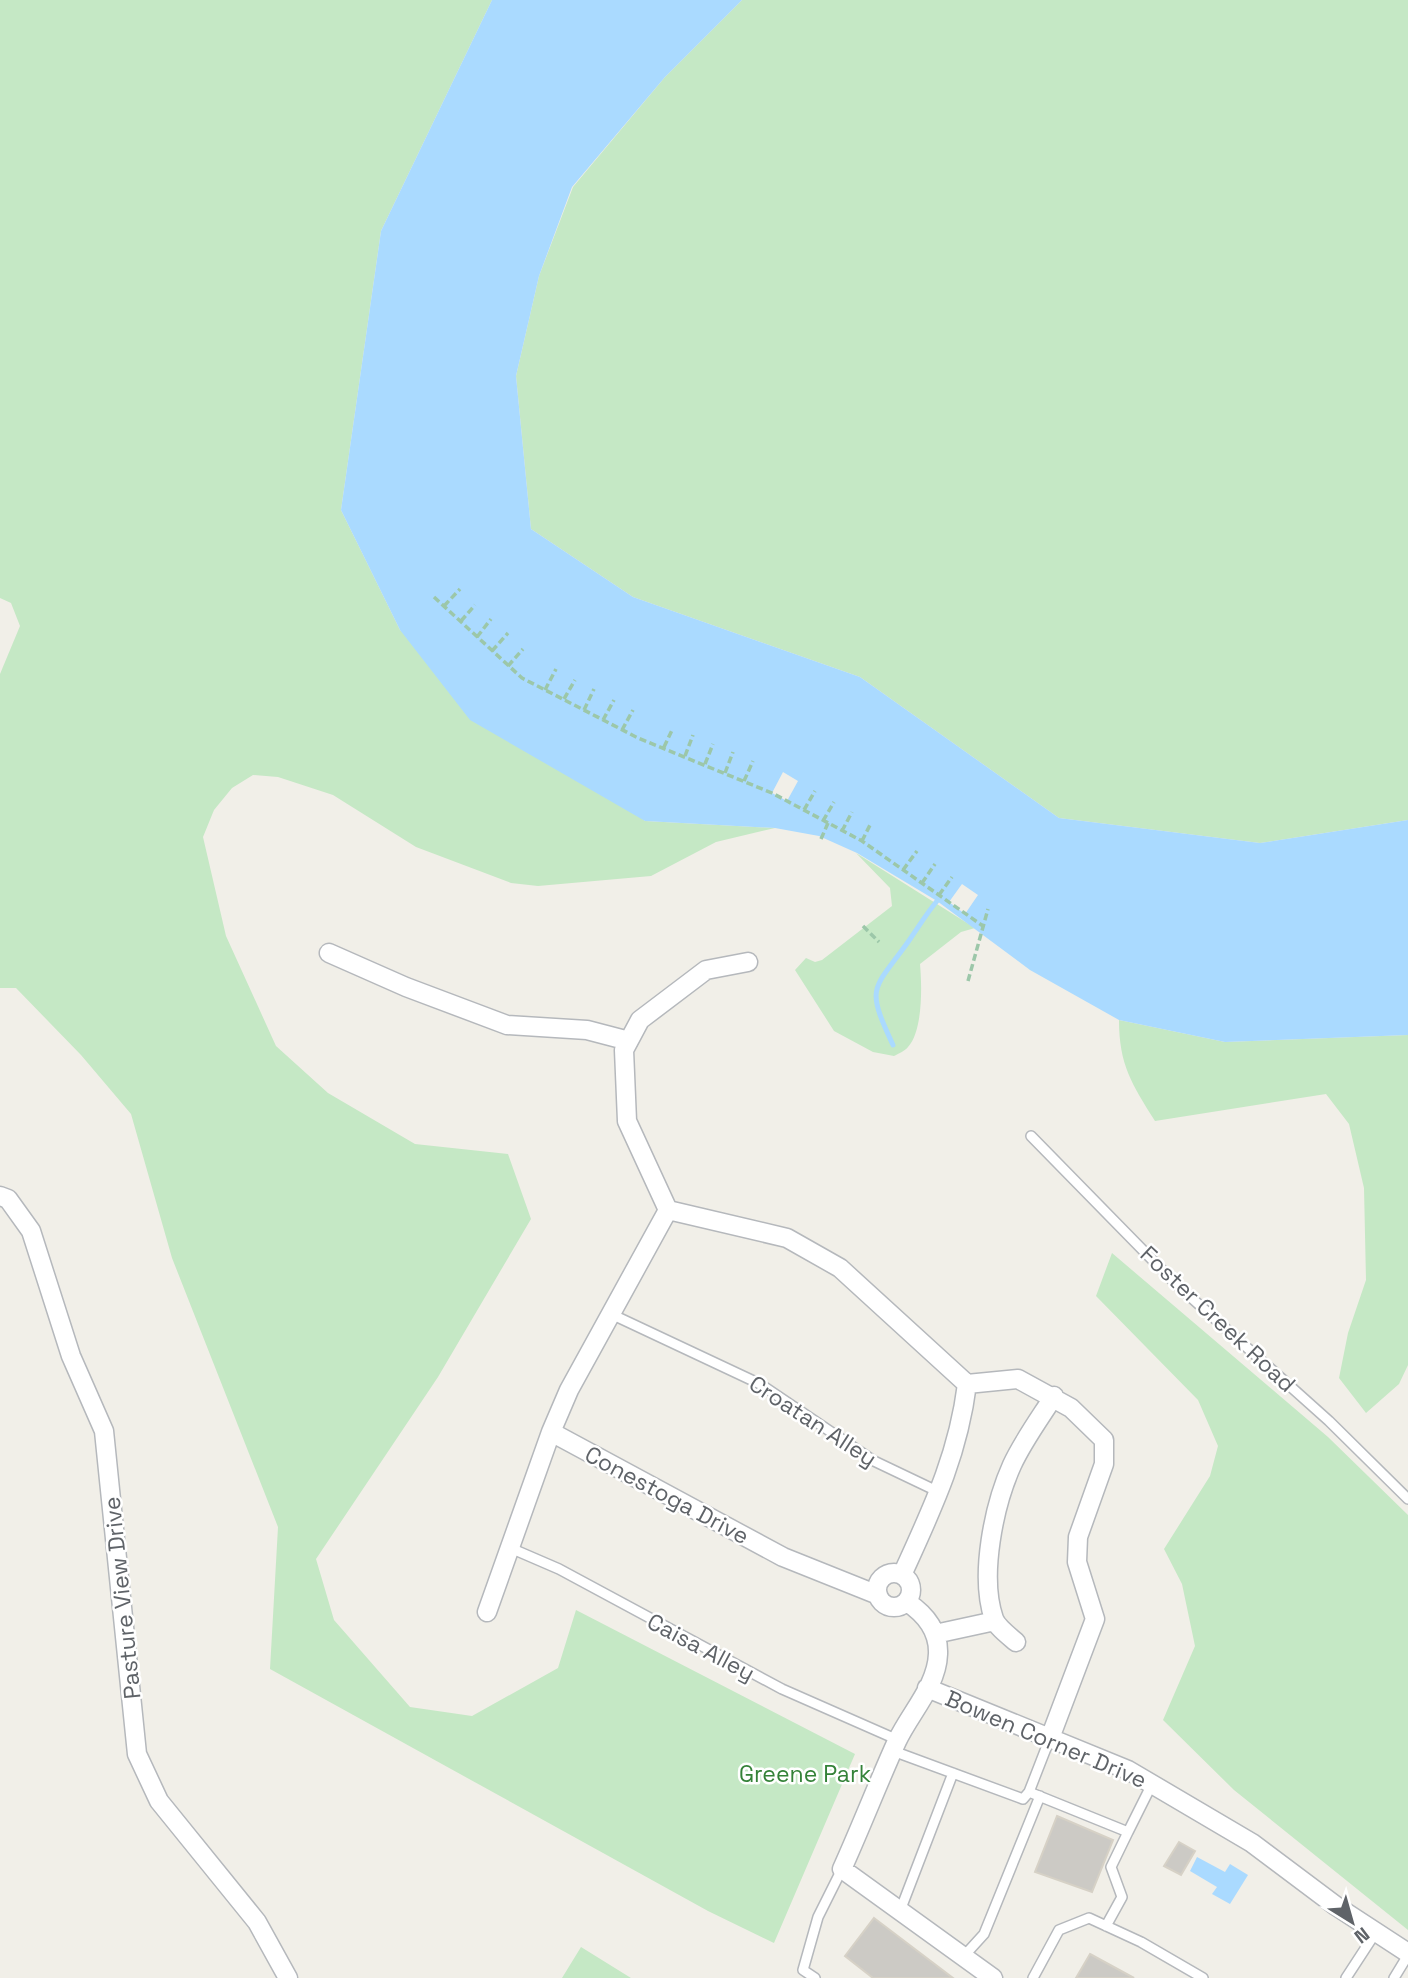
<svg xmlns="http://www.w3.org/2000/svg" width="1408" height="1978" viewBox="0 0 1408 1978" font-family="'Space Grotesk',sans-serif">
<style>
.green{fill:#c5e8c5}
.water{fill:#aadaff}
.pier{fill:#f1efe8}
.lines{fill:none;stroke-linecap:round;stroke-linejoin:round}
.stream{stroke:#aadaff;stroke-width:5}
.building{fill:#cccac5;stroke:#d6d1c6;stroke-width:2}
.service-casing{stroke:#b5b8bc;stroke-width:12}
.minor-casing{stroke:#b5b8bc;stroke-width:21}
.path{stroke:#9cc7a9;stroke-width:3.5;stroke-dasharray:7 3.5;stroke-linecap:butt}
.service{stroke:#fff;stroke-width:9}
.minor{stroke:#fff;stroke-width:18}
.labels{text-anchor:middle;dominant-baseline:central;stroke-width:5;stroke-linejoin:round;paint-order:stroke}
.street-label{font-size:23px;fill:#5f6368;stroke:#fff}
.park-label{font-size:23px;fill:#348238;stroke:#fff}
</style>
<rect width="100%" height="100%" fill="#f1efe8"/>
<!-- green -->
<path class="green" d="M0 0H492L381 231 341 510 400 630 645 821 775 828 716 842 651 876 538 886 511 883 416 847 333 795 278 777 253 775 232 788 214 810 203 837 226 936 276 1046 328 1093 415 1144 508 1154 531 1219 438 1377 316 1559 334 1620 410 1707 472 1716 558 1668 576 1610 855 1754 774 1943 708 1911 270 1669 278 1527 172 1258 131 1114 81 1055 16 988H0V674L20 626 11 603 0 598Z
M742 0H1408V820L1260 843 1059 818 860 677 633 597 531 529 516 376 539 276 573 187 665 77Z
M856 853 975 928 961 932 920 964C922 985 923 1031 908 1047 905 1051 898 1054 894 1056L873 1052 834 1031 795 970 806 958 815 962 822 960 892 906 890 888Z
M1119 1020 1225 1042 1408 1035V1365L1399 1384 1366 1413 1339 1378 1348 1333 1366 1280 1364 1188 1349 1124 1326 1094 1155 1121C1132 1084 1119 1065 1119 1020Z
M1112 1253 1328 1437 1408 1515V1930L1234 1790 1163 1720 1195 1646 1182 1584 1164 1549 1210 1476 1218 1446 1198 1400 1096 1296Z
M581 1947 631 1978H562Z"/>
<!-- water -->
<path class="water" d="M492 0H742L665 77 572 187 539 276 516 376 531 529 633 597 860 677 1059 818 1260 843 1408 820V1035L1225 1042 1119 1020 1030 970 937 901 857 853 819 836 775 828 645 821 470 720 400 630 341 510 381 231Z
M1197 1857 1225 1872 1230 1864 1248 1875 1230 1904 1212 1894 1217 1887 1190 1871Z"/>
<!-- pier -->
<path class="pier" d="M783 772 798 781 787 801 772 793Z
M962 884 978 895 965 914 949 902Z"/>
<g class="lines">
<!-- stream -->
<path class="stream" d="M893 1045C865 985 873 991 908 942 918 928 926 914 937 901"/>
</g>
<!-- building -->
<path class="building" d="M1057 1816 1113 1840 1092 1892 1035 1872Z
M1179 1842 1195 1851 1181 1875 1164 1866Z
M874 1918 953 1978H873L845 1956Z
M1090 1954 1134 1978H1076Z"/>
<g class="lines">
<defs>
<path id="service" d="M1031 1136 1176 1284 1329 1421 1408 1499
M611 1314 760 1384 874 1461 939 1492
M508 1547 559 1569 782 1689 898 1740
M1050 1738 1029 1792 1128 1832 1111 1867 1122 1897 1106 1926
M893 1751 1023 1799 1029 1792
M1128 1832 1152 1784
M900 1911 953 1773
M964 1956 984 1934 1040 1796
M815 1978 803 1970 818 1917 842 1869
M1033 1978 1059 1930 1089 1918 1141 1942 1203 1978
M1346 1978 1376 1932
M1394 1978 1408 1955"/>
<path id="minor" d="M329 953 406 987 507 1025 587 1030 629 1041
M0 1196 8 1199 31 1231 71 1356 104 1431 137 1754 159 1801 257 1922 288 1978
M668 1210 569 1390 551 1432 783 1557 878 1595
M668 1210 787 1238 840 1268 967 1384C958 1456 932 1509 902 1575
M668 1210 627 1121 624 1050 640 1020 706 970 748 962
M967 1384 1018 1379 1071 1408 1104 1440V1464L1078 1537 1077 1562 1095 1619 1050 1738
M877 1590a17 17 0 1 1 34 0a17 17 0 1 1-34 0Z
M907 1602C925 1614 939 1631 938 1654 937 1686 910 1713 897 1741 878 1783 861 1827 842 1869L993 1978
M487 1612 551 1432
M935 1634 995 1621
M1016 1642C1009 1636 997 1627 994 1619 979 1576 994 1505 1012 1465 1023 1441 1040 1418 1054 1396
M927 1688 1128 1770 1252 1843 1336 1906 1408 1953"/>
</defs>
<!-- service casing -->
<use href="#service" class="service-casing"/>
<!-- minor casing -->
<use href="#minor" class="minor-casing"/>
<!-- path -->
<path class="path" d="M434 597 522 678 638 738 772 793 862 841 983 926
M444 606 460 589
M461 621 475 605
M477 637 491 619
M492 651 508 633
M508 666 523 649
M545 690 556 669
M564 699 575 680
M584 710 594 689
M603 720 614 700
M622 730 633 710
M664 747 673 728
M685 756 693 735
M705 764 713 744
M725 773 733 752
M744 781 753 761
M804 810 815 791
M823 821 834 802
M842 831 852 812
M821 839 828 823
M862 841 871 823
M903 870 917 851
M922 883 935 864
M939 895 952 877
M863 926 879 942
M968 981 988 909"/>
<!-- service -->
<use href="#service" class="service"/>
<!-- minor -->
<use href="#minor" class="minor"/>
</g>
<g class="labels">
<!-- street labels -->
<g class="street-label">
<text transform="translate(1218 1319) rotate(43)">Foster Creek Road</text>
<text transform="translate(813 1421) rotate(33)">Croatan Alley</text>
<text transform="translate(667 1495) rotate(28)">Conestoga Drive</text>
<text transform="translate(122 1598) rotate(-96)">Pasture View Drive</text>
<text transform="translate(701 1647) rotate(28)">Caisa Alley</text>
<text transform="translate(1046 1739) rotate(23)">Bowen Corner Drive</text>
</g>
<!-- park labels -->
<g class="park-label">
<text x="805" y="1774">Greene Park</text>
</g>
</g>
<!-- north arrow -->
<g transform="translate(1352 1922) rotate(143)" stroke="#ffffff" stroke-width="5" paint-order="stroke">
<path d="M0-5L12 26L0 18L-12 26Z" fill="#5f6368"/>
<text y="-10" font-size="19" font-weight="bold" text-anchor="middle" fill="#5f6368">N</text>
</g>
</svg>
